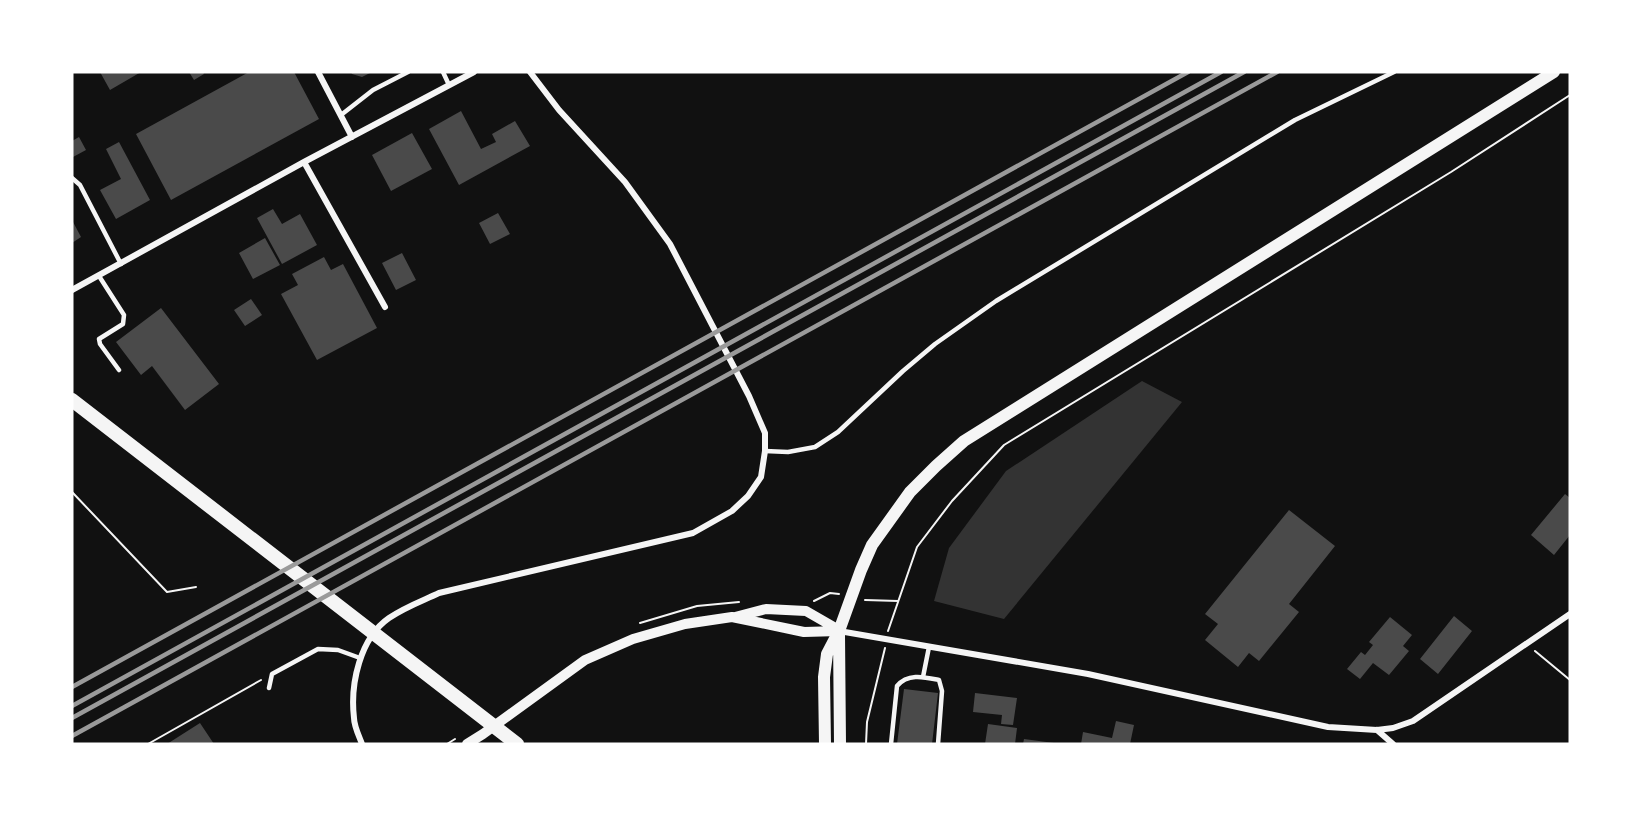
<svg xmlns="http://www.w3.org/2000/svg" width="1642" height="816" viewBox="0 0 1642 816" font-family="'Open Sans',sans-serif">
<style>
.water{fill:#333}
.building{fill:#4a4a4a}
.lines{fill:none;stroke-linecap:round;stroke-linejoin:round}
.path{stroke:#f5f5f5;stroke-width:2}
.service{stroke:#f5f5f5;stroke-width:4.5}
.minor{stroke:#f5f5f5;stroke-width:6}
.tertiary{stroke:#f5f5f5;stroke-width:10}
.secondary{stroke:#f5f5f5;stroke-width:12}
.primary{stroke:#f5f5f5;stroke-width:14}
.rail{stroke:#9a9a9a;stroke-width:4.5}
</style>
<rect width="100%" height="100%" fill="#111"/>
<!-- water -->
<path class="water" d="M1142 381 1182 402 1004 619 934 601 949 548 1006 471Z"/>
<!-- building -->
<path class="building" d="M100 72H141L110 90Z
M189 72H203L204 74 194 80Z
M249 72H294L319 119 171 200 136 134Z
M351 72H372L362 77 352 74Z
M461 111 481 149 496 142 492 134 515 121 530 146 459 185 429 129Z
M412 133 432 169 391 191 372 155Z
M79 137 86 150 73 157 72 141Z
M119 142 150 200 116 219 100 190 121 179 106 149Z
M273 209 282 224 300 214 317 245 282 264 257 218Z
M498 213 510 234 490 244 479 223Z
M72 220 81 237 72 243Z
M265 238 280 265 253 279 239 253Z
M402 253 416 280 396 290 382 263Z
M324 257 331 270 343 264 377 328 317 360 281 294 298 285 292 274Z
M251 299 262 315 245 326 234 310Z
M161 308 219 384 185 410 152 366 141 375 116 342Z
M1565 494 1570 498V535L1554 555 1531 535Z
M1289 510 1335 546 1289 604 1299 612 1259 661 1249 653 1238 667 1205 640 1218 624 1205 614Z
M1454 616 1472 631 1438 674 1420 659Z
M1390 617 1412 635 1403 646 1409 651 1389 675 1373 663 1360 679 1347 669 1361 652 1365 655 1373 645 1369 642Z
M904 689 938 693 932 744H897Z
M975 693 1017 698 1013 725 1001 724 1002 715 973 712Z
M1116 721 1134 725 1130 744H1081L1083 732 1112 738Z
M200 723 214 744H167Z
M988 724 1017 728 1015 744H985Z
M1024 739 1054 743V744H1023Z"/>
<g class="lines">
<!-- path -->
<path class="path" d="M72 492 167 592 196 587
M865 600 898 601
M814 601 830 593 839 594
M640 623 697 606 739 602
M888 631 917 547 952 501 1004 445 1451 172 1570 95
M1535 651 1570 680
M148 744 261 680
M447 744 455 739
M866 744 867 722 885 648"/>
<!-- service -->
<path class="service" d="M443 72 449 85
M341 115 373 90 408 72
M72 178 80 185 121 264
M99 276 124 315 123 324 99 339 100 344 119 370
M765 451 788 452 815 447 838 432 903 371 935 344 996 301 1295 120 1394 72
M923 677 929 647
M269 688 272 674 318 649 338 650 360 658
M891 744 897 686C908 673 924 677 939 680L942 691 938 744"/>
<!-- minor -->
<path class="minor" d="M318 72 352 137
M304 162 385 307
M72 290 304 162 474 72
M839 631 1088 674 1328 727 1377 730 1393 728 1413 721 1570 614
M1377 730 1393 744
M362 744C359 736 354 726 354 718 350 684 360 638 389 618 405 607 422 601 439 593L693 533 732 511 748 496 761 477 765 451V433L749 396 670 244 625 182 559 110 530 72"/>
<!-- tertiary -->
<path class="tertiary" d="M735 617 766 609 806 611 839 630
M467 744 483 734 585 660 633 639 685 624 732 617 804 632 839 631"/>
<!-- secondary -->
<path class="secondary" d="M839 635 840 744
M825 744 824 677 827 654 839 631 861 570 872 545 910 492 936 466 964 441 1554 72"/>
<!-- primary -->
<path class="primary" d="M72 400 517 744"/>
<!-- rail -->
<path class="rail" d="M72 687 1188 72
M72 706 1221 72
M72 718 1244 72
M72 736 1277 72"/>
</g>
<!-- border -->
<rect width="1642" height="816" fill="none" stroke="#ffffff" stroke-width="147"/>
</svg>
